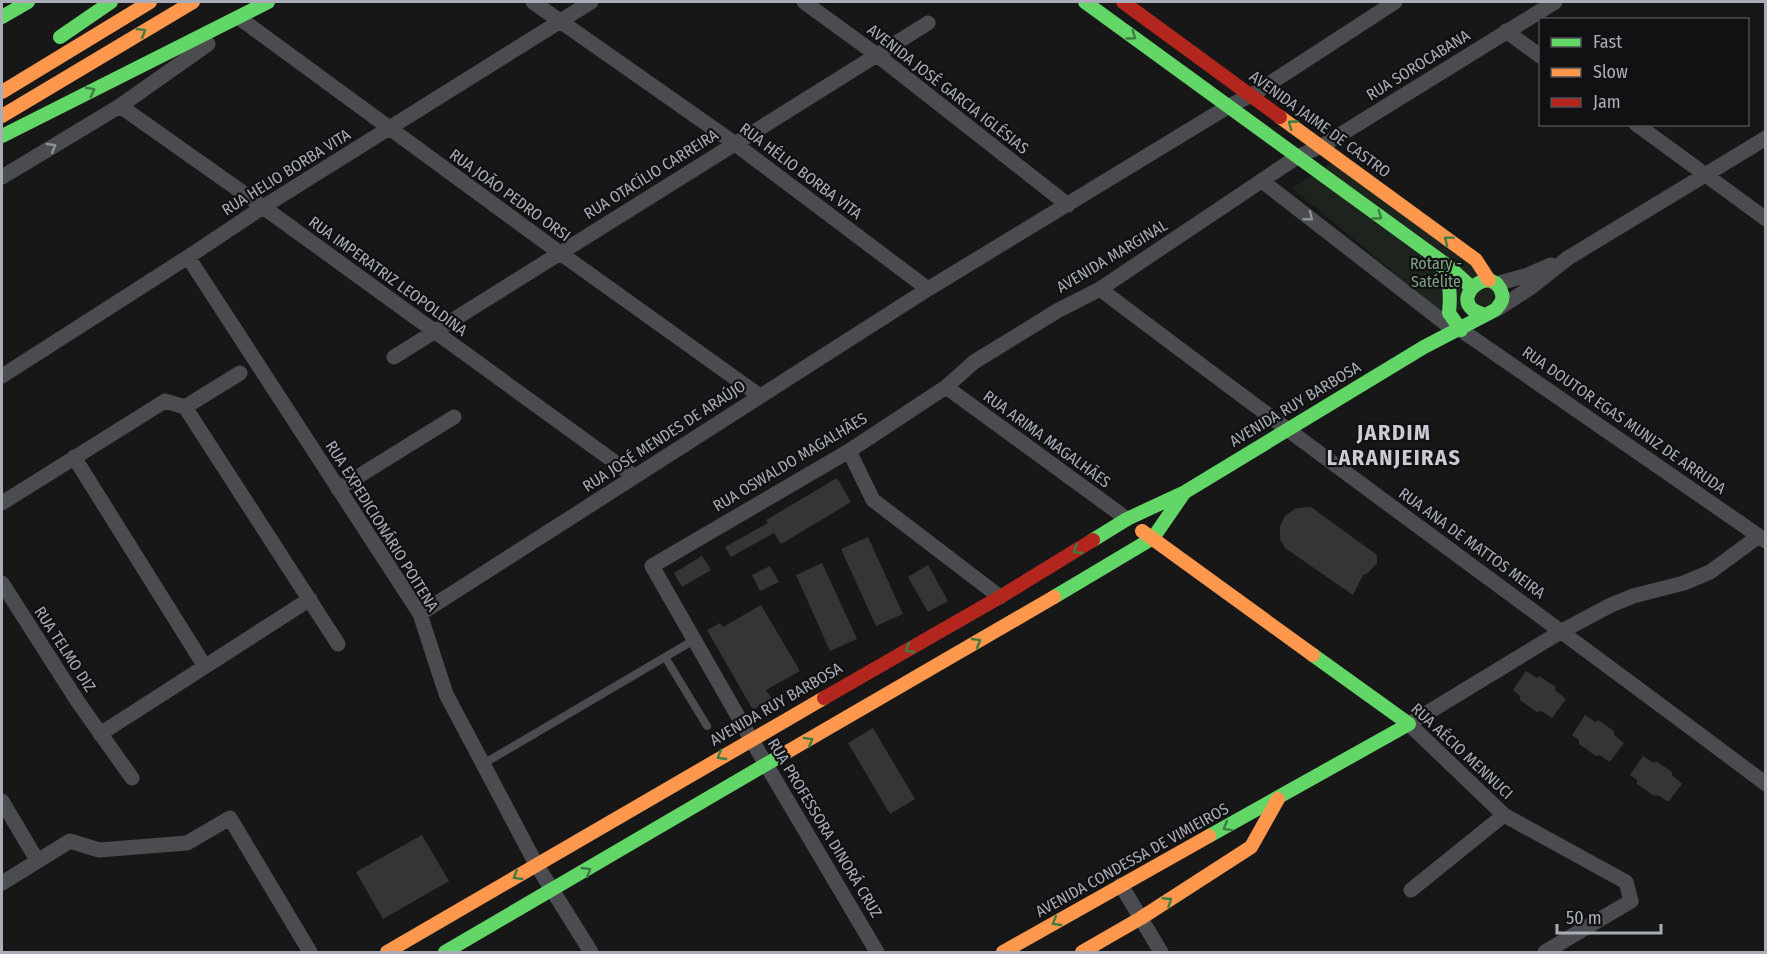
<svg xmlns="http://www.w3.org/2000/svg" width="1767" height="954" viewBox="0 0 1767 954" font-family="'Fira Sans Condensed',sans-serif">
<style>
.green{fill:#1d241e}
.building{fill:#353536}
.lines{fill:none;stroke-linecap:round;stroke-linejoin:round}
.lane{stroke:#4b4c50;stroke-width:8}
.street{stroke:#4b4c50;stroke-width:15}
.fast{stroke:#63d668;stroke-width:14}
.slow{stroke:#ff974d;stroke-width:14}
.jam{stroke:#b3261e;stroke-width:14}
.oneway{stroke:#3e7d42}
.oneway2{stroke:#8c9099}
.labels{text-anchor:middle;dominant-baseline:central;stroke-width:4.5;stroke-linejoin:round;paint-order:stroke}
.street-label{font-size:16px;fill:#a8adb8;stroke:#111113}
.park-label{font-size:16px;fill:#7fa381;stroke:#111113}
.district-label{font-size:22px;font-weight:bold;letter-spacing:1.5px;fill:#c9ccd4;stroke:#111113}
</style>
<rect width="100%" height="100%" fill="#171717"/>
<!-- green -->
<path class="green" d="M1335 161 1470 264 1495 292 1491 304 1444 314 1292 188Z"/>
<!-- building -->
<path class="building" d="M837 478 851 502 781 544 774 533 731 557 725 547 768 523 766 520Z
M1311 507 1377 555V563L1368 573 1363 575 1353 595 1285 548 1280 539V526L1285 516 1296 508Z
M868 537 903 614 876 626 841 549Z
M702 556 711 570 682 587 674 573Z
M822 563 857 639 830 651 796 575Z
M928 565 948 601 928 612 908 577Z
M770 566 779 582 760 591 752 575Z
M761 605 800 671 766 690 772 699 753 710 707 630 720 623 723 627Z
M1526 671 1537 678 1539 676 1556 687 1555 690 1566 699 1552 718 1541 711 1537 712 1520 700V696L1513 690Z
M1585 715 1596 722 1598 720 1614 731V735L1624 743 1610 762 1599 755 1596 756 1579 744V740L1572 735Z
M873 728 915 799 890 814 848 743Z
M1643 756 1654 763 1656 761 1672 772V775L1682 784 1668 802 1658 795 1654 796 1637 784V780L1630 775Z
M422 835 449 881 383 919 356 872Z"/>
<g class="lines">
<!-- lane -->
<path class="lane" d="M665 657 707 726
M483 764 694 640"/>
<!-- street -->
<path class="street" d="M533 2 734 143 928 289
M804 2 877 55 1068 205
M242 20 560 253 760 396
M1506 31 1540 56
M120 106 263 207 634 476
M1636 124 1766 219
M2 177 120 106 208 44
M1262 181 1445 323
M188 257 420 614 446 694 536 864 591 952
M1496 284 1528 275 1551 265
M1100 289C1320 456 1545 618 1766 784
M1499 308 1530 288 1568 258 1766 138
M1461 330 1766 541
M394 357 928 23
M2 376 188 257 263 207 591 2
M946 387 1127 519
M185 407 338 644
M849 451 873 500 1000 597
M74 457 204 665
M338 489 454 417
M2 503 165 401 185 407 240 373
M2 583 78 702 132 778
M420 614 928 289 1229 106 1252 95 1395 2
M100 734 310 599
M2 801 37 860
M2 883 70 841 99 850 187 843 230 818 310 952
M1121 885 1161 952
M1411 890 1504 815
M877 952 751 739 652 566 849 451 946 387 974 362 1057 311 1100 289 1297 157 1322 146 1555 2
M1545 952 1631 901 1626 882 1504 815 1409 724 1562 631 1611 605 1633 596 1684 583 1710 572 1759 536"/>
<!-- fast -->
<path class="fast" d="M1085 2 1448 266 1471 287
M2 17 28 2
M60 37 111 2
M2 136 268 2
M1439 262C1450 279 1451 293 1449 313L1461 330
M1093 540 1127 519 1185 492 1424 347 1495 310C1499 306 1504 301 1502 294 1494 263 1454 293 1472 309 1475 312 1481 313 1485 315
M1054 597 1153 538 1184 493
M1209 836 1409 724 1313 655
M445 952 787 752"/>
<!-- slow -->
<path class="slow" d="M2 92 150 2
M2 116 193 2
M1280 117 1476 260 1489 280
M1142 531 1313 655
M787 752 1054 597
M387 952 824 698
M1003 952 1209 836
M1082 952 1141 918 1251 847 1278 799"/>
<!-- jam -->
<path class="jam" d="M1123 2 1280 117
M824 698 1000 597 1093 540"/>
</g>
<!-- one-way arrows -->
<defs><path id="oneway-chevron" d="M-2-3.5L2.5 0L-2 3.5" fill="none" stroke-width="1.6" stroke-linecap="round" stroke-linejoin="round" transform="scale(1.5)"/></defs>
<g class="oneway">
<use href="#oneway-chevron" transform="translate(142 32) rotate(-31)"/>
<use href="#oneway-chevron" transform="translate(1132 36) rotate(36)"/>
<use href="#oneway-chevron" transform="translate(91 91) rotate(-27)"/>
<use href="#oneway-chevron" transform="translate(1292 124) rotate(-144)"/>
<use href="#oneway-chevron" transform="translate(1378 216) rotate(36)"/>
<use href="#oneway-chevron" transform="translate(1448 240) rotate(-143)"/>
<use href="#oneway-chevron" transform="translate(1077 550) rotate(149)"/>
<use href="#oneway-chevron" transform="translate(977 642) rotate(-30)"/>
<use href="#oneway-chevron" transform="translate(909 649) rotate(150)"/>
<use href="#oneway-chevron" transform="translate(809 741) rotate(-30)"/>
<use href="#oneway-chevron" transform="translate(721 756) rotate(150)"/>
<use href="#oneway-chevron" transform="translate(1227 827) rotate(151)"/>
<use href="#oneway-chevron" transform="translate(587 871) rotate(-30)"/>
<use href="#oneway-chevron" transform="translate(517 876) rotate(149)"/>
<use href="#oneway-chevron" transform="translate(1168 901) rotate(-33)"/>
<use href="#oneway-chevron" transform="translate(1056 922) rotate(150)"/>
</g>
<g class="oneway2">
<use href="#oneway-chevron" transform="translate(52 147) rotate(-31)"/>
<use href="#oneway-chevron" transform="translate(1309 217) rotate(38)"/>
</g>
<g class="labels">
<!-- street labels -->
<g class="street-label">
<text transform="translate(1418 65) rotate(-32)">RUA SOROCABANA</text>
<text transform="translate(948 89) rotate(38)">AVENIDA JOSÉ GARCIA IGLÉSIAS</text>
<text transform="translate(1320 124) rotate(36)">AVENIDA JAIME DE CASTRO</text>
<text transform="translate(801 171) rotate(37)">RUA HÉLIO BORBA VITA</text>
<text transform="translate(286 172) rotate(-32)">RUA HELIO BORBA VITA</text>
<text transform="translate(651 174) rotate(-32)">RUA OTACÍLIO CARREIRA</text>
<text transform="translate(510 195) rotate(36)">RUA JOÃO PEDRO ORSI</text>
<text transform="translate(1112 256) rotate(-31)">AVENIDA MARGINAL</text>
<text transform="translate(388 276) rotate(36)">RUA IMPERATRIZ LEOPOLDINA</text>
<text transform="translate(1295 404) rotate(-31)">AVENIDA RUY BARBOSA</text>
<text transform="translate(1624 420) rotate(35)">RUA DOUTOR EGAS MUNIZ DE ARRUDA</text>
<text transform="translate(664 436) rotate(-33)">RUA JOSÉ MENDES DE ARAÚJO</text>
<text transform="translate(1047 439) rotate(36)">RUA ARIMA MAGALHÃES</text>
<text transform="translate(790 462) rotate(-31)">RUA OSWALDO MAGALHÃES</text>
<text transform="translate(382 526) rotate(58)">RUA EXPEDICIONÁRIO POITENA</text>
<text transform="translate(1472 543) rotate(36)">RUA ANA DE MATTOS MEIRA</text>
<text transform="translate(65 649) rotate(57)">RUA TELMO DIZ</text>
<text transform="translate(776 704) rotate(-30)">AVENIDA RUY BARBOSA</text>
<text transform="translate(1462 751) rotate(43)">RUA AÉCIO MENNUCI</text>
<text transform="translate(825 828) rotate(59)">RUA PROFESSORA DINORÁ CRUZ</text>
<text transform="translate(1132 860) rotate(-29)">AVENIDA CONDESSA DE VIMIEIROS</text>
</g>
<!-- park labels -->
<g class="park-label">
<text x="1436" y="263">Rotary -<tspan x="1436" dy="18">Satélite</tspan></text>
</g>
<!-- district labels -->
<g class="district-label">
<text x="1394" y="432">JARDIM<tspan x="1394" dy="25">LARANJEIRAS</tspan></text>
</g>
</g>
<!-- border -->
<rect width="1767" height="954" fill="none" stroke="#a8adb8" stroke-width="6"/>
<!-- legend -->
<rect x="1539" y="18" width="210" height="108" fill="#111113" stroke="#4d4f55" stroke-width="1.5"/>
<rect x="1551" y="38" width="30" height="9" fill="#63d668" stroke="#4d4f55" stroke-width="1.5"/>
<text x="1593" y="48" font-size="18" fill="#a8adb8">Fast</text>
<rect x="1551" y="68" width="30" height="9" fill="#ff974d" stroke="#4d4f55" stroke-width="1.5"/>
<text x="1593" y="78" font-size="18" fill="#a8adb8">Slow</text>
<rect x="1551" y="98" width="30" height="9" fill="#b3261e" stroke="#4d4f55" stroke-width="1.5"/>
<text x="1593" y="108" font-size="18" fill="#a8adb8">Jam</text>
<!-- scale -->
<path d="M1557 924v9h104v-9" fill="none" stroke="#a8adb8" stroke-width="3"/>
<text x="1566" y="924" font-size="18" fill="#a8adb8" stroke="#111113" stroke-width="4.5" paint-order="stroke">50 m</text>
</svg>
